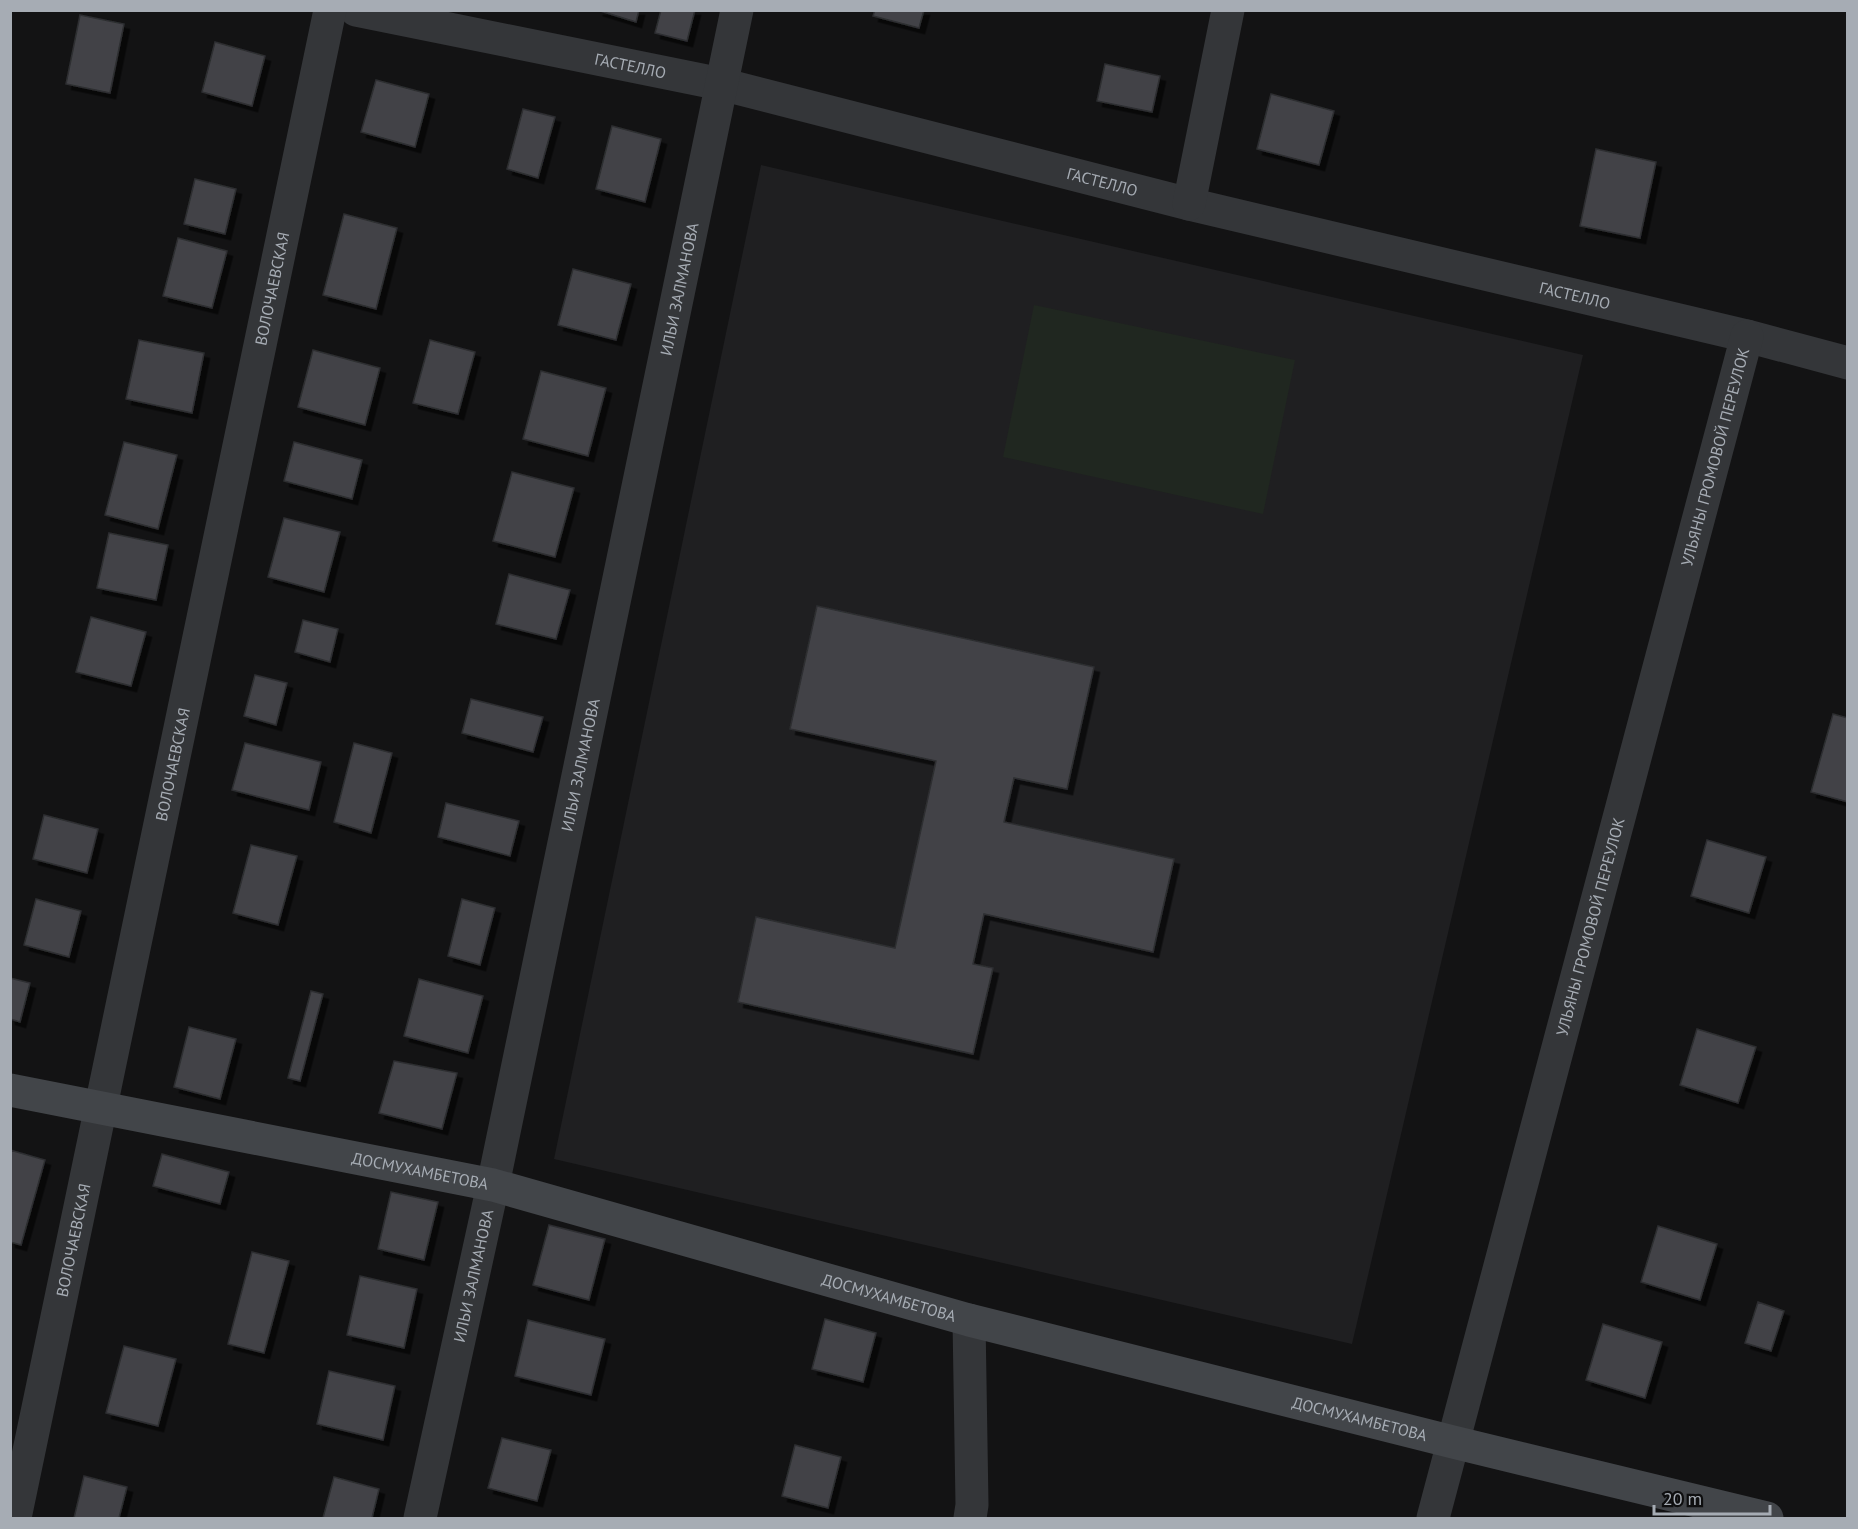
<svg xmlns="http://www.w3.org/2000/svg" width="1858" height="1529" viewBox="0 0 1858 1529" font-family="'PT Sans',sans-serif">
<style>
.built{fill:#1f1f21}
.green{fill:#202720}
.building{fill:#424347;stroke:#2d2e30;stroke-width:1.5;filter:url(#shadow)}
.lines{fill:none;stroke-linecap:round;stroke-linejoin:round}
.street{stroke:#343639;stroke-width:33}
.secondary{stroke:#424549;stroke-width:33}
.labels{text-anchor:middle;dominant-baseline:central;stroke-width:4.5;stroke-linejoin:round;paint-order:stroke}
.street-label{font-size:16px;fill:#a6acb4;stroke:#0e0e0f}
</style>
<defs>
<filter id="shadow"><feDropShadow dx="5.5" dy="5.5" stdDeviation="0" flood-color="#0009"/></filter>
</defs>
<rect width="100%" height="100%" fill="#131314"/>
<!-- built -->
<path class="built" d="M761 165 1583 355 1352 1344 554 1159Z"/>
<!-- green -->
<path class="green" d="M1034 305 1295 360 1263 514 1003 457Z"/>
<!-- building -->
<path class="building" d="M597 10H639L636 22Z
M661 10H695L687 41 655 33Z
M875 10H924L919 28 873 16Z
M80 15 124 24 110 93 66 84Z
M215 42 265 56 252 106 202 92Z
M1105 64 1160 76 1152 112 1097 101Z
M376 80 429 94 415 147 361 132Z
M1271 94 1334 111 1319 165 1257 149Z
M523 109 555 117 538 178 507 169Z
M612 126 661 139 645 202 596 189Z
M1596 149 1656 162 1640 238 1580 226Z
M195 179 236 189 225 234 184 224Z
M344 214 397 228 376 309 323 295Z
M178 238 227 251 212 308 163 296Z
M573 269 631 284 616 340 558 325Z
M139 340 204 353 192 413 126 399Z
M430 340 475 352 458 414 413 403Z
M313 350 380 368 365 425 298 407Z
M541 371 606 388 588 456 523 439Z
M124 442 177 455 158 529 105 515Z
M294 442 362 460 352 499 284 481Z
M512 472 574 488 555 557 493 541Z
M284 518 340 532 324 592 268 577Z
M109 533 168 545 156 600 97 588Z
M509 574 570 590 556 639 496 624Z
M817 606 1094 667 1067 789 1014 778 1004 822 1174 859 1153 952 984 914 973 964 993 968 973 1054 738 1002 756 917 895 948 936 761 790 729Z
M91 617 146 632 131 686 76 672Z
M303 620 338 629 330 662 295 652Z
M255 675 287 683 276 725 244 716Z
M471 699 543 717 533 752 462 733Z
M1833 714 1848 718V802L1811 792Z
M245 743 321 762 309 810 232 790Z
M354 743 392 753 371 833 334 822Z
M446 803 519 821 510 856 438 837Z
M44 815 98 829 87 873 33 859Z
M1707 840 1766 857 1749 913 1691 896Z
M251 845 297 856 278 925 233 913Z
M36 899 81 911 69 957 24 945Z
M462 899 495 908 480 965 448 956Z
M10 978 30 983 20 1022 10 1019Z
M419 979 483 996 468 1053 404 1036Z
M311 991 323 994 300 1081 288 1078Z
M189 1027 236 1039 220 1099 174 1087Z
M1697 1029 1756 1047 1738 1103 1680 1085Z
M394 1061 457 1073 442 1129 379 1113Z
M10 1150 45 1160 21 1245 10 1242Z
M162 1154 229 1172 220 1204 153 1186Z
M391 1192 438 1202 424 1260 378 1249Z
M549 1225 605 1239 589 1300 533 1285Z
M1658 1226 1717 1244 1700 1300 1641 1282Z
M252 1252 289 1261 264 1353 228 1344Z
M360 1276 417 1289 404 1348 347 1335Z
M1758 1302 1784 1311 1771 1351 1745 1343Z
M825 1319 876 1333 863 1382 812 1369Z
M528 1320 605 1339 591 1395 515 1376Z
M1603 1324 1662 1342 1645 1398 1586 1380Z
M124 1346 176 1359 158 1426 106 1413Z
M329 1371 395 1386 383 1440 317 1424Z
M502 1438 551 1450 537 1501 488 1488Z
M795 1445 841 1457 828 1508 782 1496Z
M84 1476 127 1487 119 1518H74Z
M334 1477 379 1489 372 1518H323Z"/>
<g class="lines">
<!-- street -->
<g class="street">
<path id="s1" d="M356 10 721 84 1189 204 1747 336 1848 363"/>
<path d="M1189 204 1228 10"/>
<path d="M969 1320 972 1505 970 1518"/>
<path id="s2" d="M15 1518 330 10"/>
<path id="s3" d="M420 1518 493 1185 737 10"/>
<path id="s4" d="M1433 1518 1747 336"/>
</g>
<!-- secondary -->
<path class="secondary" id="s5" d="M10 1090 493 1185 969 1320 1453 1442 1767 1518"/>
</g>
<g class="labels">
<!-- street labels -->
<g class="street-label">
<text stroke="none"><textPath href="#s1" startOffset="280">ГАСТЕЛЛО</textPath></text>
<text stroke="none"><textPath href="#s1" startOffset="766">ГАСТЕЛЛО</textPath></text>
<text stroke="none"><textPath href="#s2" startOffset="1256">ВОЛОЧАЕВСКАЯ</textPath></text>
<text stroke="none"><textPath href="#s3" startOffset="1256">ИЛЬИ ЗАЛМАНОВА</textPath></text>
<text stroke="none"><textPath href="#s1" startOffset="1252">ГАСТЕЛЛО</textPath></text>
<text stroke="none"><textPath href="#s4" startOffset="1098">УЛЬЯНЫ ГРОМОВОЙ ПЕРЕУЛОК</textPath></text>
<text stroke="none"><textPath href="#s2" startOffset="770">ВОЛОЧАЕВСКАЯ</textPath></text>
<text stroke="none"><textPath href="#s3" startOffset="770">ИЛЬИ ЗАЛМАНОВА</textPath></text>
<text stroke="none"><textPath href="#s4" startOffset="612">УЛЬЯНЫ ГРОМОВОЙ ПЕРЕУЛОК</textPath></text>
<text stroke="none"><textPath href="#s5" startOffset="418">ДОСМУХАМБЕТОВА</textPath></text>
<text stroke="none"><textPath href="#s2" startOffset="284">ВОЛОЧАЕВСКАЯ</textPath></text>
<text stroke="none"><textPath href="#s3" startOffset="248">ИЛЬИ ЗАЛМАНОВА</textPath></text>
<text stroke="none"><textPath href="#s5" startOffset="904">ДОСМУХАМБЕТОВА</textPath></text>
<text stroke="none"><textPath href="#s5" startOffset="1390">ДОСМУХАМБЕТОВА</textPath></text>
</g>
</g>
<!-- border -->
<rect width="1858" height="1529" fill="none" stroke="#a6acb4" stroke-width="24"/>
<!-- scale -->
<path d="M1654 1505v9h116v-9" fill="none" stroke="#a6acb4" stroke-width="3"/>
<text x="1663" y="1505" font-size="18" fill="#a6acb4" stroke="#0e0e0f" stroke-width="4.5" paint-order="stroke">20 m</text>
</svg>
